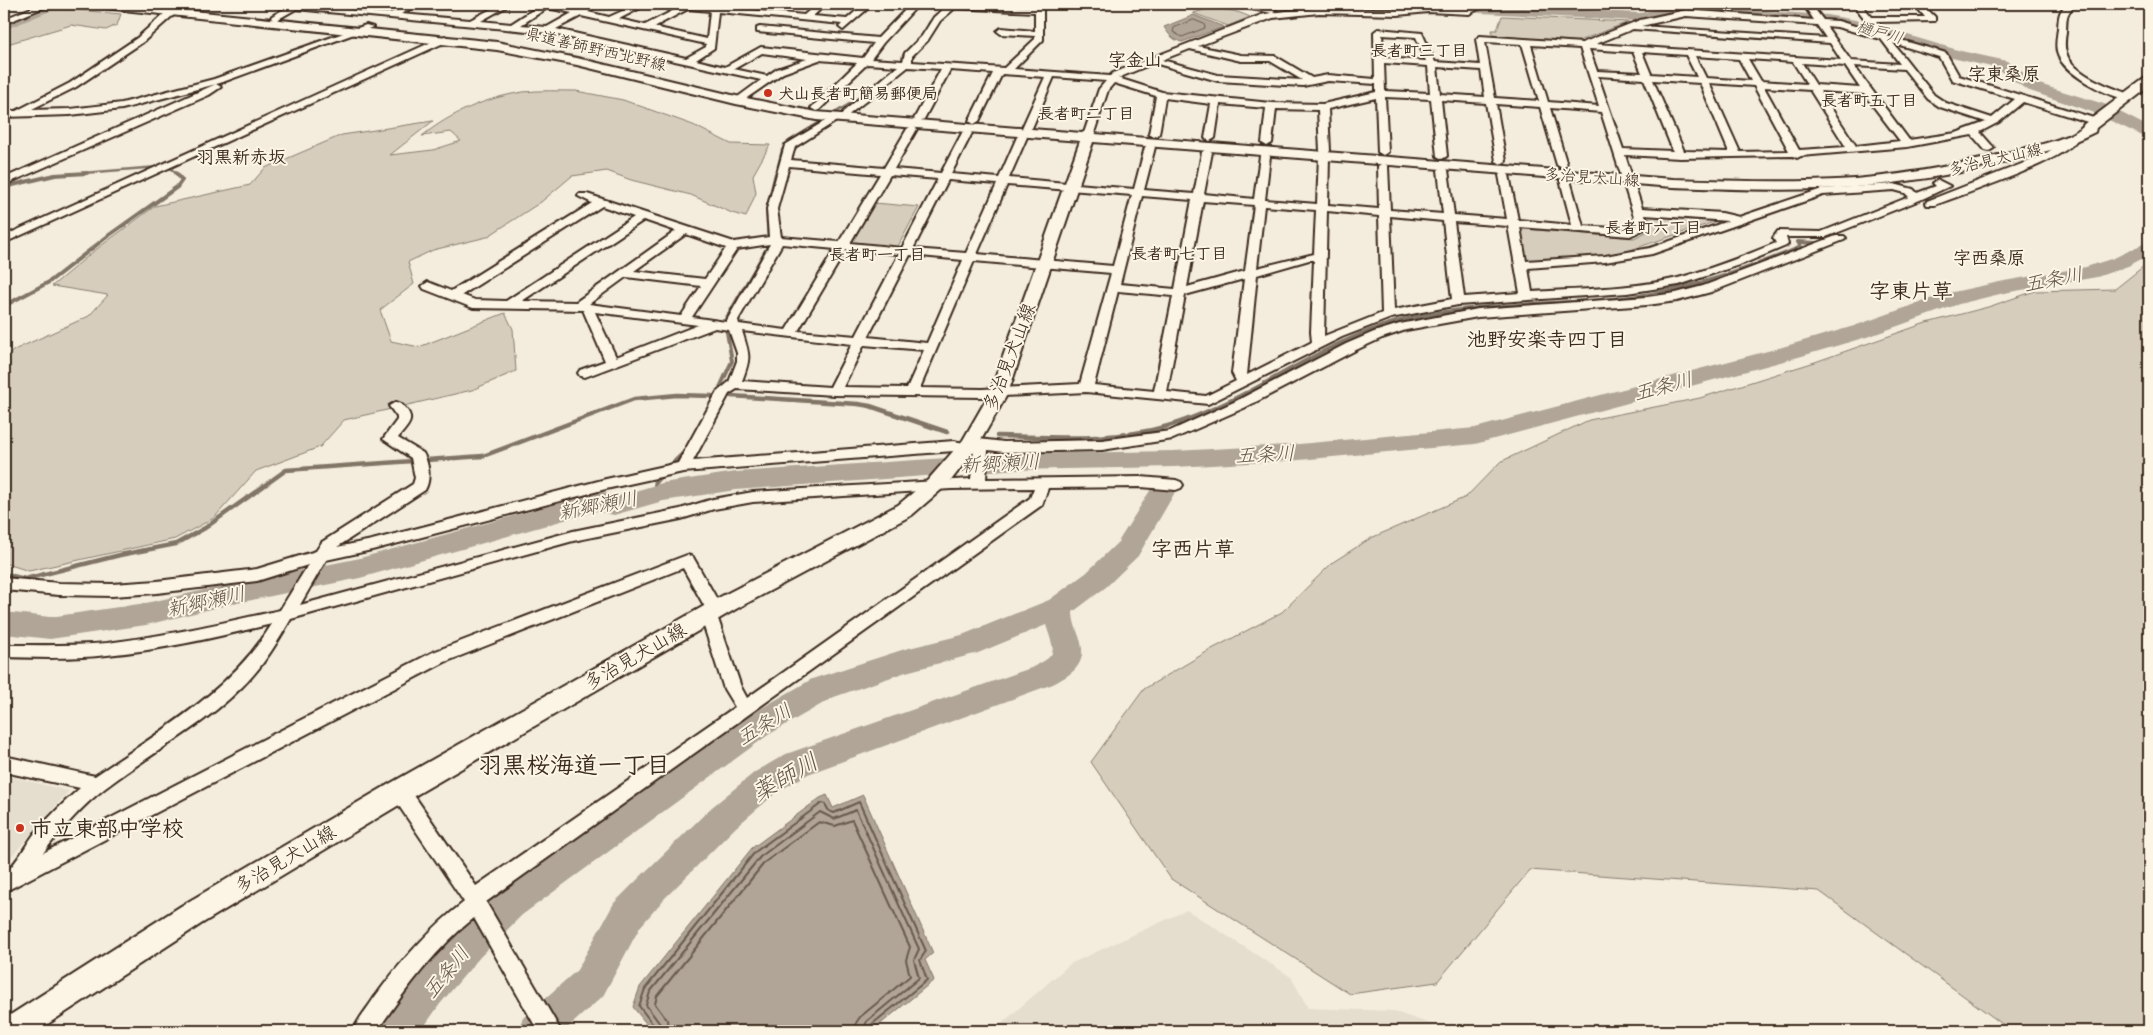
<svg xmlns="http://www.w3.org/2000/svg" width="2153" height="1035" viewBox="0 0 2153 1035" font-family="'Shantell Sans','Klee One',sans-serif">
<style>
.built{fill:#e5ddce}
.green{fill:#d6cdbd;stroke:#887c6e}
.water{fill:#b0a596;stroke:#817466}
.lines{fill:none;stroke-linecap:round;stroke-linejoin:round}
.shore-far1{stroke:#6a5b4e;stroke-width:1}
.shore{stroke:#6a5b4e;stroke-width:2}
.stream-far2{stroke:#817466;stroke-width:2.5}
.stream-far1{stroke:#817466;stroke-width:4}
.stream{stroke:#817466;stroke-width:4.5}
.river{fill:#b0a596;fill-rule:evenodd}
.minor-casing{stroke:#3b2a1e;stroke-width:4}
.major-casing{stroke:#3b2a1e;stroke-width:4}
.minor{fill:#fcf5e5;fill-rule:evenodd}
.major{fill:#fcf5e5;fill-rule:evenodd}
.poi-dot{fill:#c8321e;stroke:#fcf5e5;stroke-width:2}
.labels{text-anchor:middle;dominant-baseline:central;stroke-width:4;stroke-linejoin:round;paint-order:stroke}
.far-water-label{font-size:16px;font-style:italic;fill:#645548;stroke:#fcf5e5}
.far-street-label{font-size:16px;fill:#3b2a1e;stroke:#fcf5e5}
.far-neighbourhood-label{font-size:16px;font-weight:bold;fill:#3b2a1e;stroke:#fcf5e5}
.far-poi-label{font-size:16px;font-weight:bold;fill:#3b2a1e;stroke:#fcf5e5;text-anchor:start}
.far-quarter-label{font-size:18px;font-weight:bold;fill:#3b2a1e;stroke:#fcf5e5}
.street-label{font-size:19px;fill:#3b2a1e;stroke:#fcf5e5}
.water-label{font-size:20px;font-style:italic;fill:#645548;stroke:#fcf5e5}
.neighbourhood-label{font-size:20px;font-weight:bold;fill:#3b2a1e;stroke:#fcf5e5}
.quarter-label{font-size:21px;font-weight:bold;fill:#3b2a1e;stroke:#fcf5e5}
.near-poi-label{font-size:22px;font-weight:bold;fill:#3b2a1e;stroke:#fcf5e5;text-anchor:start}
.near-neighbourhood-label{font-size:24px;font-weight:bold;fill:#3b2a1e;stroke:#fcf5e5}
.near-water-label{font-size:24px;font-style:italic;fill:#645548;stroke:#fcf5e5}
</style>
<rect width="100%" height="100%" fill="#f4eddd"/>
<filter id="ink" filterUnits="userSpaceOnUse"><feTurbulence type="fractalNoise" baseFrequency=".02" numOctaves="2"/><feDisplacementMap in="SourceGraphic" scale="10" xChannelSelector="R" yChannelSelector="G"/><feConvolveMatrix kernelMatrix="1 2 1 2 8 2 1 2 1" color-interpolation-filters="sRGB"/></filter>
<g filter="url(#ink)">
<!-- built -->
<path class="built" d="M4 775 69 791 4 865Z
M1187 910 1291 977 1308 1008 1392 1011 1452 1031H993L1070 964Z"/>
<!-- green -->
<path class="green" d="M58 8 121 14 117 25 106 30 71 25 4 45V27L41 11Z
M1208 9C1223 9 1236 10 1250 17L1228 26 1193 13Z
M1502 16 1629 22 1573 43 1494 38 1492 30H1497Z
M576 91 623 100 693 125 731 144 770 145 753 175 756 193 746 217 732 213 691 195 631 180 607 171 572 176 541 202 487 237 433 250 408 262 414 284 380 310 391 341 419 347 505 313 513 329 516 371 472 390 344 420 320 447 256 471 214 518 175 539 29 571 4 563V359L14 350 89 316 108 295 52 286 94 251 155 206 250 185 265 168 342 135 433 121 390 155 433 150 461 141 451 132 422 136C451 113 485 98 523 92 540 90 559 91 576 91Z
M875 203 919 207 897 248 851 244Z
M1648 214 1720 220 1615 255 1531 262 1526 261 1520 230 1524 229 1634 238 1652 229Z
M2149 262V1031H2012L1819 891 1530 870 1437 982 1350 994 1171 879 1091 762 1144 689 1210 650 1282 612 1333 562 1371 538 1466 497 1500 462 1589 420 1700 398 1815 362 1923 324 1988 307 2035 291 2115 289Z"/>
<!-- water -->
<path class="water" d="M1194 15 1224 27 1182 42C1173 40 1169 35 1164 27Z
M827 795 833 808 863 795 933 953 925 960 934 980 872 1031H652L633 1007 640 987 752 848 820 798Z"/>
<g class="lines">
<!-- shore-far1 -->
<path class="shore-far1" d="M1194 20 1204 24 1205 28 1182 37 1173 32 1174 28Z"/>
<!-- shore -->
<path class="shore" d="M655 1031 654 1026 639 1006 645 989 755 852 822 803 825 804 829 811 834 813 859 802 926 951 920 960 927 980 871 1025 869 1031
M661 1031 660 1024 646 1005 650 992 760 857 820 812 834 819 856 810 919 949 914 960 919 978 867 1021 863 1031
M669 1031 667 1020 655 1004 657 996 765 862 819 822 835 826 852 820 910 947 906 960 910 976 860 1017 856 1023 855 1031"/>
<!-- stream-far2 -->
<path class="stream-far2" d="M926 31 929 23 937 15
M878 83 902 60 903 55 909 49
M170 168 177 174
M71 174 158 167
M776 174 782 150 789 141 864 95"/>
<!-- stream-far1 -->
<path class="stream-far1" d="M4 187 55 175 87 173
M4 306 49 282 108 236 177 187 182 180 176 173
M717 394 732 361 725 321 769 245 767 210 776 173
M1243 395C1298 366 1351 331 1412 318 1484 302 1558 306 1631 297 1690 290 1746 270 1801 247L1798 242 1816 243"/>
<!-- stream -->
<path class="stream" d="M731 396 858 404 870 406 947 432
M997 436C1054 437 1113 442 1168 426 1195 418 1221 406 1246 393
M668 468 688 449
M662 492 655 487 656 481 663 474
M4 574 25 579 120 555 176 544 205 528 286 470 483 456 634 399 677 395 712 396"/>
<!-- river -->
<path class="river" d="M43 4H62L60 7 4 30V21Z
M1406 4H1462L1640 13 1675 5 1827 15 1861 21 1961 51 2007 61 2039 84 2104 104 2149 127V139L2092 112 2027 90 1996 68 1952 58 1854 28 1827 23 1675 13 1640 21 1419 10 1408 7Z
M2149 241V255L2128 266 2097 277 2004 293 1959 304 1870 336 1795 358 1475 444 1288 461 1174 467 1006 470 736 490 663 501 614 515 596 511 360 578 227 605 146 625 50 639 4 634V612L50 617 146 603 227 585 360 558 596 493 604 492 615 497 662 483 736 472 1006 454 1174 451 1288 445 1475 428 1779 348 1854 326 1944 294 2004 281 2086 267 2114 258Z
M1165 478 1174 481 1178 487 1138 556 1106 587 1073 612C1073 622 1077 630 1080 639 1088 665 1072 674 1053 684L808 774 777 792 736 827 665 898 640 927 603 996 564 1031H517L523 1018 577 970 614 903 641 876 712 807 755 772 786 754 1031 668C1059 654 1055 653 1046 625L978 653 906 672 834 697 768 735 522 915 480 957 440 1004 421 1031H379L385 1018 414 978 454 933 498 891 746 717 812 679 905 649 962 635 1049 600 1086 573 1118 542 1156 481Z"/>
<defs>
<path id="minor" d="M41 4H52L4 24V19Z
M181 4H191L171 17 143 42 76 87 30 110 70 109 122 103 214 79 366 25 373 27 220 83 122 109 70 115 4 117V111H16L70 83 137 38 165 13Z
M265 4C306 1 346 12 387 13 397 13 407 4 420 4L401 14 470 20 501 4H511L481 21 511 24 539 6 538 4H552L579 10 590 4H600L588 12 609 17 638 4H648L619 19 645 25 686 4 804 15 817 4H826L813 16 847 19 864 4H873L843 30 839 27 842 24 718 12 714 48 696 60 725 67 761 47 863 58 874 43 757 32V28L760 27 878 38 911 4H919L883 43 871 59 903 61 905 53 922 36 934 17 949 4 1036 7 1038 4H1046L1043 10V40L1014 69 1110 76 1113 73 1261 15C1277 11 1293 11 1309 9 1320 8 1329 3 1340 4L1333 9H1398L1428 6 1468 8 1478 4H1488L1469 14 1428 12 1398 15 1319 13 1273 18 1198 46 1241 55 1275 56 1312 78 1328 75 1375 79 1374 32 1378 29 1422 33 1435 62 1480 65 1476 39 1480 36 1582 43 1640 20 1686 10 1814 20 1803 4H1811L1823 20 1838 21 1875 32 1853 4H1861L1872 17H1925L1914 4H1922L1935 17V21L1876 22 1887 36 1946 53 1959 76 2100 120 2102 122 2100 124H2094L2023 102 1999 122 1980 132 1994 148 1989 151 1985 150 1972 135 1907 147 1801 156 1797 158 1793 156 1680 158 1625 155 1642 208 1722 213 1739 217 1822 189 1894 184 1913 189 1917 193 1936 186 1933 183 1938 180 1950 186 1920 200 1826 237H1786L1788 244 1786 246 1745 263 1679 285 1627 293 1458 305 1391 318 1342 337 1208 404 1086 392 982 397 834 395 737 389 729 394 693 461 954 441 963 443 965 440 970 438 1004 442 1102 440 1170 431 1234 402 1346 344 1374 332 1400 324 1478 309 1647 297 1676 293 1703 286 1836 236H1844L1846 238 1844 240 1711 292 1677 301 1647 305 1478 317 1406 330 1382 338 1356 350 1244 408 1173 439 1102 450 1004 452 988 450 986 479 1141 477 1176 480 1181 482 1183 485 1181 488 1176 490 1141 487 1048 488 1042 505 486 902 561 1031H538L474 918C435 949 405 990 377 1031H353C358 1019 367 1009 374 998 400 962 429 929 464 902L393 797 391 791 393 785 400 783 407 785 476 886 735 707 724 689 700 614 702 610 706 609 683 568 445 662 4 892V873C15 867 26 844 35 833 49 817 64 802 80 788L4 772V756L95 776C159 732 230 692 272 624 217 637 162 650 107 655 73 659 38 658 4 657V645C38 645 73 646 107 643 166 636 223 623 280 610L308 565 257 581 157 593 112 596 59 595 4 590V578L59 583 112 584 157 581 257 569 316 551 322 542 413 484 415 478 411 458 383 439 397 420V417L389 406 396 402C401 403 402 405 406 409 416 421 406 427 398 438L423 453C429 463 431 480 425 490L337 547 372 540 606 479 678 463 717 392 729 382 737 361V353L729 330 715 328 585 377 580 376 578 373 580 370 605 361 583 310 473 308 424 289 422 286 428 282 451 291 592 203 578 196 579 194H587L734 242 769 237 767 209 785 145 835 115 838 116V120L795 147 791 160 884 168 907 129 912 126 917 129 894 169 941 173 962 133 967 130 972 133 951 174 999 178 1017 137 1022 134 1027 137 1009 178 1134 189 1145 147 1150 144 1155 147 1144 190 1194 194 1202 152 1207 149 1212 152 1204 194 1254 199 1260 156 1265 153 1270 156 1265 200 1317 204 1319 156 1322 153 1320 151 1318 110 1276 109 1272 143 1267 146 1262 143 1266 108 1220 104 1215 138 1210 141 1205 138 1211 104 1165 98 1159 134 1154 137 1149 134 1156 96 1114 83 1108 90 1094 133 1089 136 1084 133 1099 89 1106 81 1054 77 1032 128 1027 131 1022 128 1045 77 1002 74 979 121 974 124 969 121 993 73 950 70 924 119 919 122 914 119 941 69 908 67 846 117 843 116V112L898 66 867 64 819 110 816 111 811 108 813 106 857 63 819 60 783 73 738 104 733 101 735 99 761 80 548 33 296 9 275 21 271 18 272 16 286 8 269 6ZM547 8 572 13 547 27 521 25ZM955 8 1035 12V31L1001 28 997 31 1001 34 1035 36V39L1004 68 912 62V56L928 40 940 21ZM688 9 710 11 707 39 654 27ZM581 16 706 44V47L686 58 556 29ZM1686 16 1817 25 1826 38 1641 26ZM1826 26 1837 27 1881 39 1900 64 1851 61ZM1633 29 1830 43 1841 60 1596 44ZM1382 35 1416 37 1426 61 1384 58ZM1485 42 1522 44 1539 101 1495 98ZM1893 43 1939 57 1952 80 2015 99 1992 118 1946 103 1934 95ZM1531 45 1580 48 1599 106 1548 102ZM1190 49 1241 61H1270L1302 80 1218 75 1162 60ZM1589 49 1633 52 1642 73 1597 71ZM1642 52 1686 55 1697 77 1651 74ZM762 53 807 59 777 69 767 76 734 69ZM1695 56 1739 59 1751 81 1706 78ZM1748 59 1793 62 1807 84 1761 81ZM1154 63 1218 81 1303 86 1328 81 1376 84V92L1323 104 1271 103 1162 92 1118 78ZM1384 63 1428 66 1430 93 1385 91ZM1802 63 1845 66 1860 88 1816 85ZM1854 66 1904 69 1928 99 1940 107 1986 122 1956 133 1909 140ZM1437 67 1481 70 1485 97 1440 94ZM1598 76 1644 79 1673 151 1623 149ZM1653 80 1700 83 1729 152 1684 151ZM1709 83 1754 86 1789 151 1740 152ZM1764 87 1810 90 1846 147 1799 150ZM1820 91 1864 94 1900 141 1856 146ZM1385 97 1431 99 1437 156 1442 159 1447 156 1441 100 1486 103 1496 161 1501 164 1506 161 1496 104 1540 107 1557 165 1562 168 1567 165 1550 108 1601 112 1637 226 1628 229 1583 226 1570 180 1565 177 1560 180 1572 225 1518 220 1509 175 1504 172 1499 175 1507 219 1454 215 1448 170 1443 167 1438 170 1443 214 1390 210 1388 166 1383 163 1378 166 1379 209 1328 205 1329 156 1327 154 1330 151 1328 109 1376 98 1378 152 1383 155 1388 152ZM789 166 880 174 839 242 781 237 777 209ZM890 175 938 179 902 248 850 243ZM948 180 997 184 966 253 913 249ZM1007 185 1132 195 1113 266 977 254ZM1894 190 1905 193 1909 197 1821 232 1778 231 1773 238 1776 243C1744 256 1711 269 1678 278 1631 289 1580 289 1532 292L1528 268 1605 262 1652 254 1823 195ZM1142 196 1192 200 1175 289 1120 284ZM1203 201 1254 205 1245 271 1187 287ZM602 206 634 217 506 301 475 300 462 295ZM1264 206 1316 210 1314 254 1257 268ZM1327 211 1379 216 1382 313 1324 336ZM1645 215 1728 221 1650 248 1605 256 1526 261 1520 227 1630 236 1649 227ZM1390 216 1443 221 1452 299 1394 310ZM644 220 676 231 576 302 522 301ZM1454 222 1508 226 1520 293 1464 297ZM686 234 726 248 705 279 634 271ZM770 244 726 322 692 317 737 249ZM782 244 835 249 786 330 739 324 738 320ZM846 250 899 254 856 336 798 331ZM910 255 963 260 927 343 868 337ZM1309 260H1314L1311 332 1312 342 1247 375 1257 275ZM974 261 1111 273 1080 384 982 389 920 388ZM626 277 701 286 681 316 589 304ZM1244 279 1232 373 1236 381 1206 396 1167 392 1185 295ZM1118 291 1173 296 1154 391 1094 385ZM595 312 698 325 616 357ZM742 331 852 344 830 387 742 381C751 357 750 356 742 331ZM864 345 924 350 907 388 843 387ZM972 448H974L971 479 753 492 713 499 680 509 573 531 300 605 326 560 372 550 606 489 683 472 954 451 965 453 970 451ZM1034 488 1030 498 747 698 741 687 717 616 721 614 723 610 693 557 687 555 433 652 43 853C61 830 81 807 104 789 149 754 201 728 242 687 262 668 277 643 291 619L573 541 681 519 714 509 753 502 951 489Z
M1233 4H1250L1276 10 1272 13 1237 6Z
M2067 4H2075C2065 17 2067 16 2066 32 2065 39 2064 46 2066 52 2071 74 2114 89 2133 95V99C2115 102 2068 75 2060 59 2054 50 2057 38 2058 28 2059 17 2058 12 2067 4Z
M445 36 449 39 448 41 4 243V236Z
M216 84 221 87 209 95 4 185V178Z
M2073 135 2078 138C2067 161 1963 194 1935 205H1927L1926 203 1927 201 2042 156Z"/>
<path id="major" d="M89 4H124L497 42 577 58 736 96 816 112 1082 133 1089 129 1094 130 1095 134 1673 179C1733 181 1794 183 1855 179 1913 174 1970 163 2026 148 2040 145 2078 136 2084 124L2145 78 2149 77V87L2096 128 2095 132C2064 148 2031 156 1998 164 1951 175 1903 183 1855 187 1795 192 1734 189 1673 187L1093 142 1008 393 977 447 949 483 912 515 736 609 409 799 201 924 37 1031H4V1019L181 906 391 783 720 597 898 505 927 481 963 440 990 393 1080 141 816 120 736 104 577 65 497 50 95 7Z"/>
</defs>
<!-- minor casing -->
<use href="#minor" class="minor-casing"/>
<!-- major casing -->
<use href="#major" class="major-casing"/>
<!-- minor -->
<use href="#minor" class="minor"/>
<!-- major -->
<use href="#major" class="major"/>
</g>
</g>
<!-- markers -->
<g class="poi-dot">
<circle cx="768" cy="93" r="5"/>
<circle cx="20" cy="828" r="5"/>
</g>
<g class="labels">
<!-- far-water labels -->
<g class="far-water-label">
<text transform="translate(1880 32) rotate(15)">樋戸川</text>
</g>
<!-- far-street labels -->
<g class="far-street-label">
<text transform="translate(596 49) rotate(13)">県道善師野西北野線</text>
<text transform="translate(1995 159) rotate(-13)">多治見犬山線</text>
<text transform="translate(1592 177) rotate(4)">多治見犬山線</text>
</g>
<!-- far-neighbourhood labels -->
<g class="far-neighbourhood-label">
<text x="1419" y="50">長者町三丁目</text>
<text x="1869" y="100">長者町五丁目</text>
<text x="1086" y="113">長者町二丁目</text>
<text x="1653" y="227">長者町六丁目</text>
<text x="1179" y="253">長者町七丁目</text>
<text x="877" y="254">長者町一丁目</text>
</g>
<!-- far-poi labels -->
<g class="far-poi-label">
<text x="778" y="93">犬山長者町簡易郵便局</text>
</g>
<!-- far-quarter labels -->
<g class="far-quarter-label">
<text x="1135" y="60">字金山</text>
<text x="2004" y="74">字東桑原</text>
<text x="241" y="157">羽黒新赤坂</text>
<text x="1989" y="258">字西桑原</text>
</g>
<!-- street labels -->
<g class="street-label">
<text transform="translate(1009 357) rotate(-69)">多治見犬山線</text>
<text transform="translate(635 656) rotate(-30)">多治見犬山線</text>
<text transform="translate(285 859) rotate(-31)">多治見犬山線</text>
</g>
<!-- water labels -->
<g class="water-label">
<text transform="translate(2053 279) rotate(-11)">五条川</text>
<text transform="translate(1663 386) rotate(-15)">五条川</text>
<text transform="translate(1265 454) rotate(-3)">五条川</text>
<text transform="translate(1000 463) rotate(-3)">新郷瀬川</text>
<text transform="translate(598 505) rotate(-11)">新郷瀬川</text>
<text transform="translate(206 601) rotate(-12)">新郷瀬川</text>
<text transform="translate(764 724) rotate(-32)">五条川</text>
<text transform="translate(446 972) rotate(-51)">五条川</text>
</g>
<!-- neighbourhood labels -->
<g class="neighbourhood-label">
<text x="1547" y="339">池野安楽寺四丁目</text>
</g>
<!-- quarter labels -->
<g class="quarter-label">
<text x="1911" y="291">字東片草</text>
<text x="1193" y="549">字西片草</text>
</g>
<!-- near-poi labels -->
<g class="near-poi-label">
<text x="30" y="828">市立東部中学校</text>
</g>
<!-- near-neighbourhood labels -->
<g class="near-neighbourhood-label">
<text x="574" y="765">羽黒桜海道一丁目</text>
</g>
<!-- near-water labels -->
<g class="near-water-label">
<text transform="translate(785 777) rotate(-30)">薬師川</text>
</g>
</g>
<!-- margin -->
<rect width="2153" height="1035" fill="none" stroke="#fcf5e5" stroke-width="20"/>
<rect x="10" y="10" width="2133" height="1015" fill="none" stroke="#3b2a1e" stroke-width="2" filter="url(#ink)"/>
</svg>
